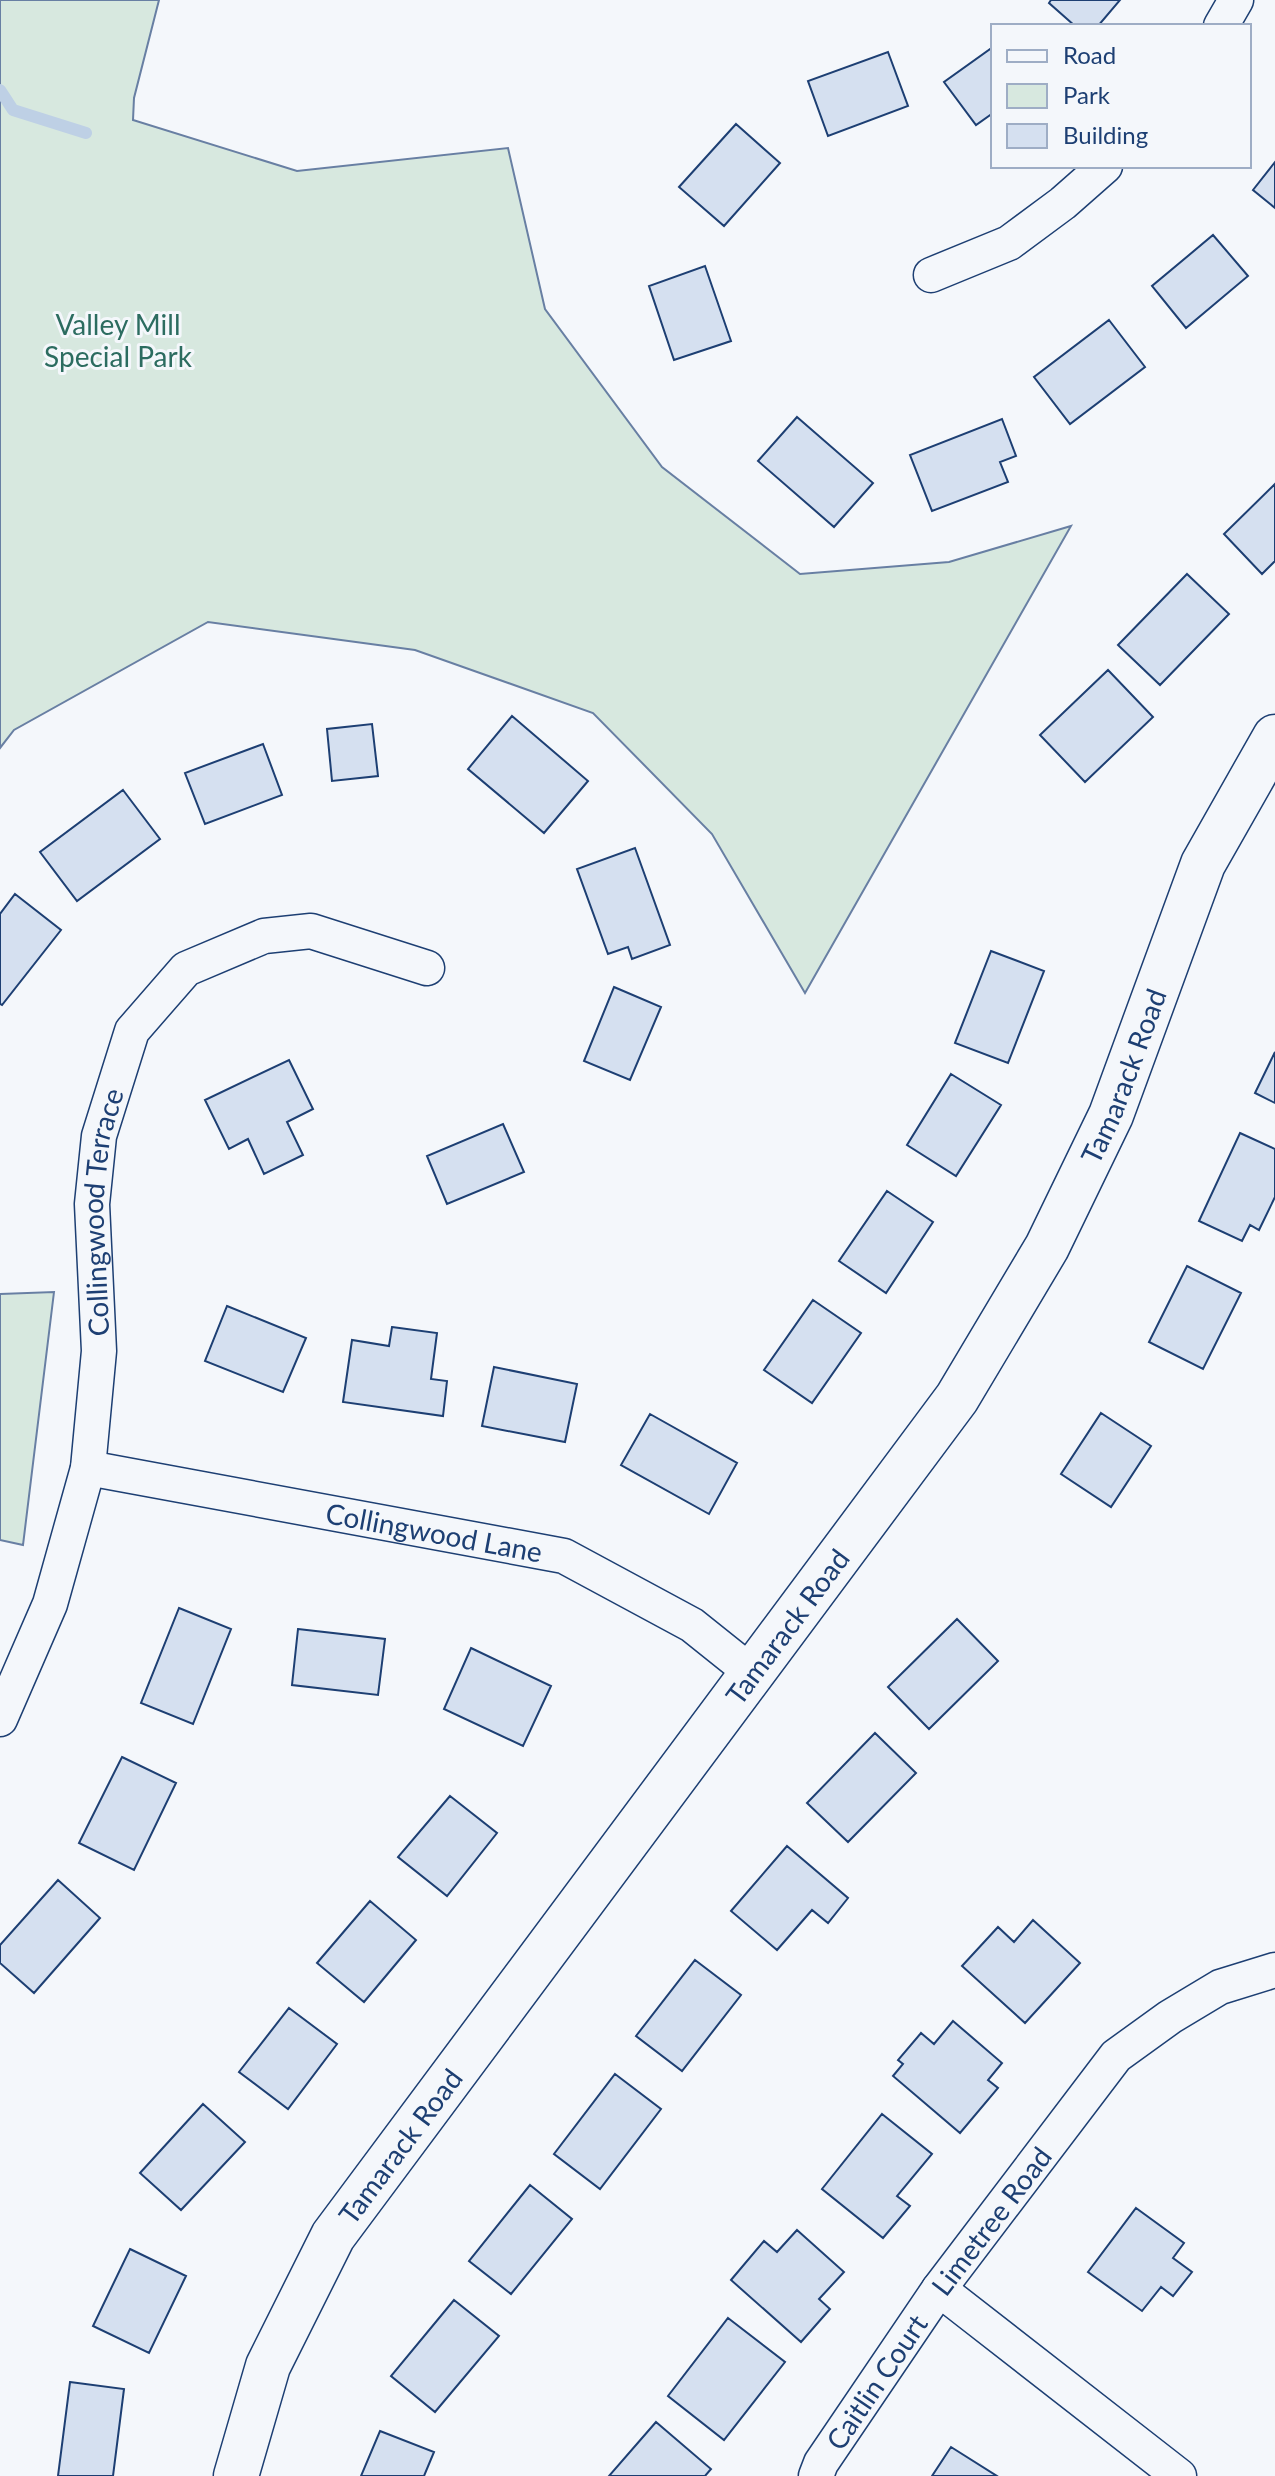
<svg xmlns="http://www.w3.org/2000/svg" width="1275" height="2476" viewBox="0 0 1275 2476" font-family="Lato,sans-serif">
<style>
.green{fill:#d7e8df;stroke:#687fa3;stroke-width:2}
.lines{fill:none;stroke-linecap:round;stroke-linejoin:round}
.stream{stroke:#bed0e5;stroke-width:12}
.building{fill:#d5e0f0;stroke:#1d3f73;stroke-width:2}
.minor-casing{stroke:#1d3f73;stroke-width:37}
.tertiary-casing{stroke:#1d3f73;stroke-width:47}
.minor{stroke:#f4f7fb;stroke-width:34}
.tertiary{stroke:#f4f7fb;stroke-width:44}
.labels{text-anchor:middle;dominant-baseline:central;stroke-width:6;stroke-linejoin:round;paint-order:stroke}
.park-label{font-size:28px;fill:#2c6c60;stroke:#f4f7fb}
.street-label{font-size:28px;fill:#1d3f73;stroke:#f4f7fb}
</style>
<rect width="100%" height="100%" fill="#f4f7fb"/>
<!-- green -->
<path class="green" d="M0 0H159L134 98 133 120 297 171 508 148 545 309 662 467 800 574 949 562 1071 526 805 993 712 834 593 713 415 650 208 622 14 730 0 748Z
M54 1292 23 1545 0 1540V1294Z"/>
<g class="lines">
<!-- stream -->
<path class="stream" d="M0 90 13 110 86 133"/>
</g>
<!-- building -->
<path class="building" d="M1051 0H1120L1098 26H1075L1049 3Z
M993 47V113L976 125 944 82Z
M888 52 908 106 828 136 808 81Z
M736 124 780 163 724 226 679 187Z
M1275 162V208L1253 190Z
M1213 235 1248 276 1186 328 1152 286Z
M705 266 731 341 674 360 649 286Z
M1109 320 1145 367 1070 424 1034 377Z
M797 417 873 483 834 527 758 461Z
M1002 419 1016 456 1000 462 1008 482 932 511 910 455Z
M1275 484V561L1262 574 1224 534Z
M1187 574 1229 614 1160 685 1118 645Z
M1108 670 1153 717 1085 782 1040 735Z
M512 716 588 781 544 833 468 769Z
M372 724 378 776 332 781 327 729Z
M263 744 282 795 205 824 185 773Z
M123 790 160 839 77 901 40 852Z
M635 848 670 945 632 959 628 947 608 954 577 869Z
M15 894 61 930 2 1005 0 1004V914Z
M991 951 1044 971 1008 1063 955 1043Z
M614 987 661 1007 630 1080 584 1061Z
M1275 1052V1103L1255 1093Z
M289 1060 313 1109 287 1122 303 1155 264 1174 248 1139 229 1149 205 1100Z
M951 1074 1001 1105 956 1176 907 1145Z
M503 1124 524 1172 447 1204 427 1156Z
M1240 1133 1275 1149V1197L1259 1230 1250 1225 1242 1241 1199 1221Z
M887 1191 933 1222 886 1293 839 1261Z
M1187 1266 1241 1293 1203 1369 1149 1342Z
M813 1300 861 1333 812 1403 764 1370Z
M227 1306 306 1338 283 1392 205 1361Z
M392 1327 437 1333 431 1379 447 1381 443 1416 343 1402 352 1340 389 1346Z
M494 1367 577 1384 565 1442 482 1426Z
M1101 1413 1151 1446 1111 1507 1061 1474Z
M650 1414 737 1463 709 1514 621 1465Z
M179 1608 231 1629 193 1724 141 1703Z
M957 1619 998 1661 929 1729 888 1687Z
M298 1629 385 1639 378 1695 292 1685Z
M471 1648 551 1686 523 1746 444 1709Z
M875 1733 916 1773 848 1842 807 1803Z
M122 1757 176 1783 134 1870 79 1843Z
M450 1796 497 1833 447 1896 398 1857Z
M787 1846 848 1898 828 1923 812 1910 777 1950 731 1911Z
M58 1880 100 1918 34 1993 0 1963V1945Z
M370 1901 416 1940 364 2002 317 1963Z
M1033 1920 1080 1963 1025 2023 962 1966 998 1927 1014 1942Z
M695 1960 741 1995 682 2071 636 2036Z
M289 2008 337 2044 288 2109 239 2072Z
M953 2021 1002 2063 988 2080 998 2088 960 2133 893 2076 903 2064 898 2060 921 2033 934 2044Z
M615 2074 661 2109 600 2189 554 2154Z
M203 2104 245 2142 181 2210 140 2173Z
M882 2114 932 2154 897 2196 910 2206 883 2238 822 2189Z
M530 2185 572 2219 511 2294 469 2261Z
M1136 2208 1184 2243 1173 2258 1192 2272 1173 2296 1161 2287 1142 2311 1088 2272Z
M797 2230 844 2272 819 2299 830 2309 801 2342 731 2280 764 2241 777 2252Z
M130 2249 186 2276 149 2353 93 2326Z
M454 2300 499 2336 435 2412 391 2376Z
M728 2318 785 2362 724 2440 668 2396Z
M70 2382 124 2389 113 2476H58Z
M656 2422 711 2469 705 2476H609Z
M380 2431 434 2452 424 2476H361Z
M951 2447 997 2476H932Z"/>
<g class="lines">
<defs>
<g id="minor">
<path d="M1221 26 1236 0"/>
<path d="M931 275 1009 243 1063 203 1105 166"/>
<path id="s1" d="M88 1468 564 1556 692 1625 752 1673"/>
<path id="s2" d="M0 1719 50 1604 88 1468 99 1351 92 1204 99 1136 132 1031 186 969 264 936 311 931 427 968"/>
<path d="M939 2289 1179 2476"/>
<path id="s3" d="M816 2476 821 2463 939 2289 1116 2056 1170 2017 1220 1987 1275 1970"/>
</g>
<g id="tertiary">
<path id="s4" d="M236 2476 268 2366 333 2236 957 1398 1047 1247 1111 1115 1203 864 1275 737"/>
</g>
</defs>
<!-- minor casing -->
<use href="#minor" class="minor-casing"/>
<!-- tertiary casing -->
<use href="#tertiary" class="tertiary-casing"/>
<!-- minor -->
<use href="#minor" class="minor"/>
<!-- tertiary -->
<use href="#tertiary" class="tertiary"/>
</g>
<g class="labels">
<!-- park labels -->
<g class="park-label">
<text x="118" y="324">Valley Mill<tspan x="118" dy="32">Special Park</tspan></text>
</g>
<!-- street labels -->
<g class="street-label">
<text stroke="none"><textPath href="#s4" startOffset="1668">Tamarack Road</textPath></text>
<text stroke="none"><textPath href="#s2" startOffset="524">Collingwood Terrace</textPath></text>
<text stroke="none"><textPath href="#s1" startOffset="352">Collingwood Lane</textPath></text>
<text stroke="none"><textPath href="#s4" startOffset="1020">Tamarack Road</textPath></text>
<text stroke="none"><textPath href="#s4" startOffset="372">Tamarack Road</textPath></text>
<text stroke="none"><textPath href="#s3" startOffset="310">Limetree Road</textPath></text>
<text stroke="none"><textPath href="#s3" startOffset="112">Caitlin Court</textPath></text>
</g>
</g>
<!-- legend -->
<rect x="991" y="24" width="260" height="144" fill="#f4f7fb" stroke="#9eadc5" stroke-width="2"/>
<rect x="1007" y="50" width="40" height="12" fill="#f4f7fb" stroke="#9eadc5" stroke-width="2"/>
<text x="1063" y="64" font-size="24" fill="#1d3f73">Road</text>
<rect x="1007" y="84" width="40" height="24" fill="#d7e8df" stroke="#9eadc5" stroke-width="2"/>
<text x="1063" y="104" font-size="24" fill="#1d3f73">Park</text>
<rect x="1007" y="124" width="40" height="24" fill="#d5e0f0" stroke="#9eadc5" stroke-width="2"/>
<text x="1063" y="144" font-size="24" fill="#1d3f73">Building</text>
</svg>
